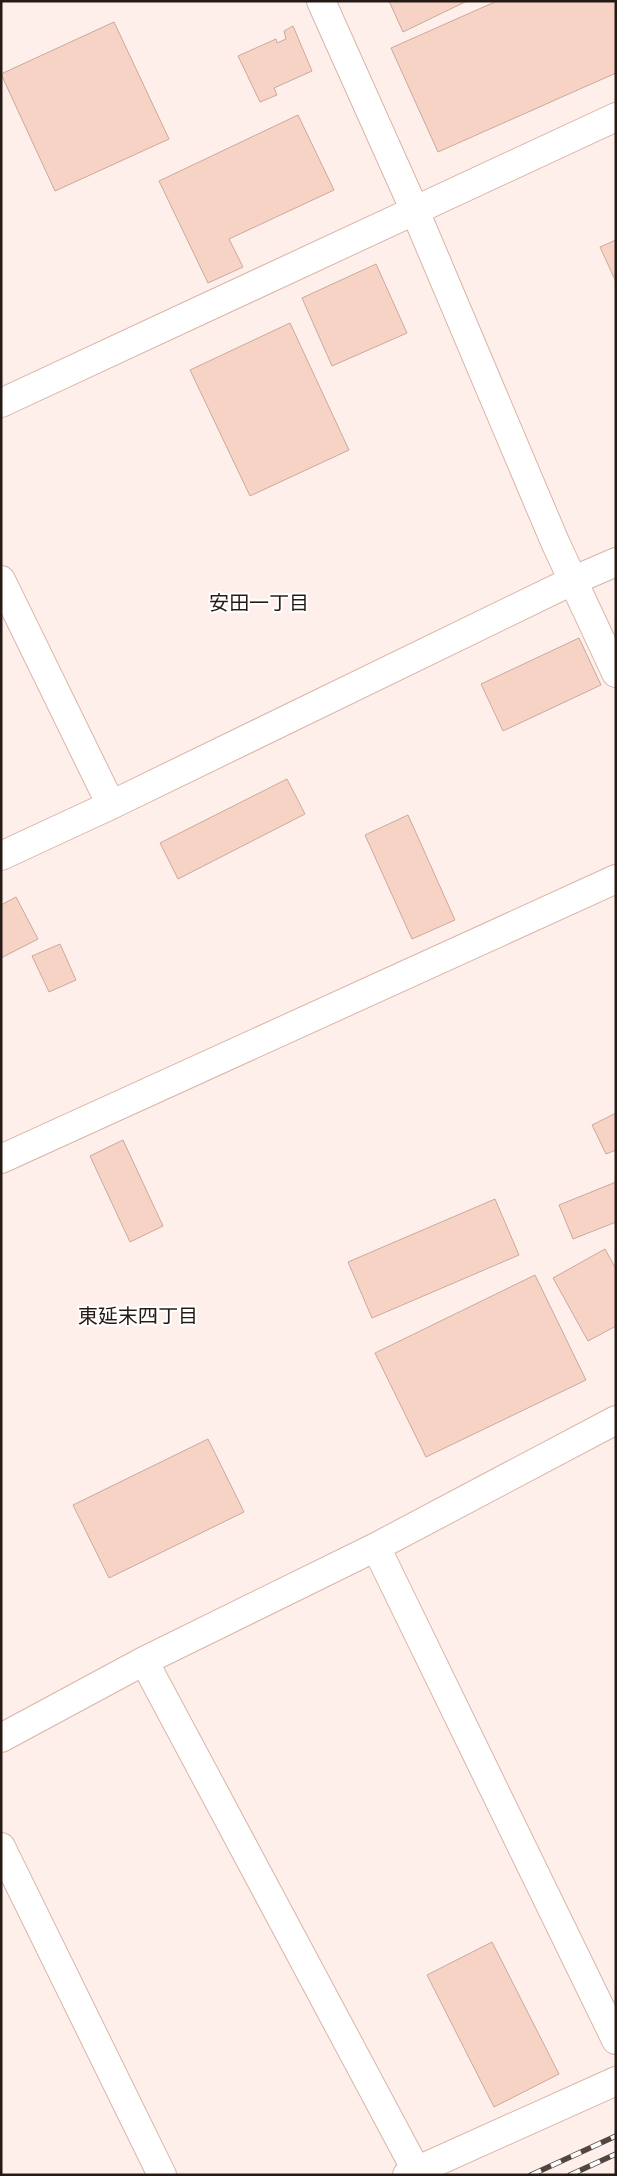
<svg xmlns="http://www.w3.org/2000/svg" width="617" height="2176" viewBox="0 0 617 2176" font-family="Karla,'Noto Sans JP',sans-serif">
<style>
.building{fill:#f7d3c6;stroke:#cba99d}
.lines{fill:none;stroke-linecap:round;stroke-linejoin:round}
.street-casing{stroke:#d8b5a9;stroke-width:30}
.street{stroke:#fff;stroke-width:28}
.rail-casing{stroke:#534641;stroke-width:5.5}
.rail{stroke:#fff;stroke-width:4;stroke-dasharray:11;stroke-linecap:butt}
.labels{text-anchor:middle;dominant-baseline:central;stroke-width:4;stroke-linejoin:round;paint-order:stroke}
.neighbourhood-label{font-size:20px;fill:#261a15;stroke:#fff}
</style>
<rect width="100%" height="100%" fill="#feefea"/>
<!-- building -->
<path class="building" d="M389 1H467L403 32Z
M497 1H616V73L438 152 391 48Z
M114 22 169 139 55 191 1 74Z
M293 26 312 71 274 88 277 95 260 102 238 56 276 39 277 43 286 39 284 31Z
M298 115 334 190 229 239 243 267 208 283 159 181Z
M616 240V282L600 247Z
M376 264 407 333 332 366 302 298Z
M290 323 349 450 250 496 190 370Z
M579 638 601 685 503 731 481 684Z
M287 779 305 814 178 879 160 843Z
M408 815 455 920 412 939 365 835Z
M16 897 38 939 1 958V905Z
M60 944 76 980 49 992 32 956Z
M616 1113V1150L606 1154 592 1125Z
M123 1140 163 1226 130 1242 90 1156Z
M616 1182V1222L573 1239 559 1205Z
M495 1199 519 1255 372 1318 348 1262Z
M605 1249 616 1269V1326L588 1341 553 1278Z
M535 1275 586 1380 426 1457 375 1353Z
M208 1439 244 1512 109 1578 73 1505Z
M492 1942 559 2074 494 2107 427 1975Z"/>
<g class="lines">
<defs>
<path id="street" d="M321 1 415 211 555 542 616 673
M1 403 616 117
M1 580 111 805
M1 856 111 805 572 581 616 562
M1 1159 616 879
M376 1547 616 2040
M144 1661 416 2170
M1 1738 144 1661 376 1547 616 1420
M1 1847 162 2175
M407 2175 616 2081"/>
</defs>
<!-- street casing -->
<use href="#street" class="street-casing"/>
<!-- street -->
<use href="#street" class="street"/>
<defs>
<path id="rail" d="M531 2175 616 2136
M570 2175 616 2154"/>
</defs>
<!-- rail casing -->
<use href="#rail" class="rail-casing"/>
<!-- rail -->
<use href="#rail" class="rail"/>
</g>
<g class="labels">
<!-- neighbourhood labels -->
<g class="neighbourhood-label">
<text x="259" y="603">安田一丁目</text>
<text x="138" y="1316">東延末四丁目</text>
</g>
</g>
<!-- border -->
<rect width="617" height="2176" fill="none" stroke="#261a15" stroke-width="5"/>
</svg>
